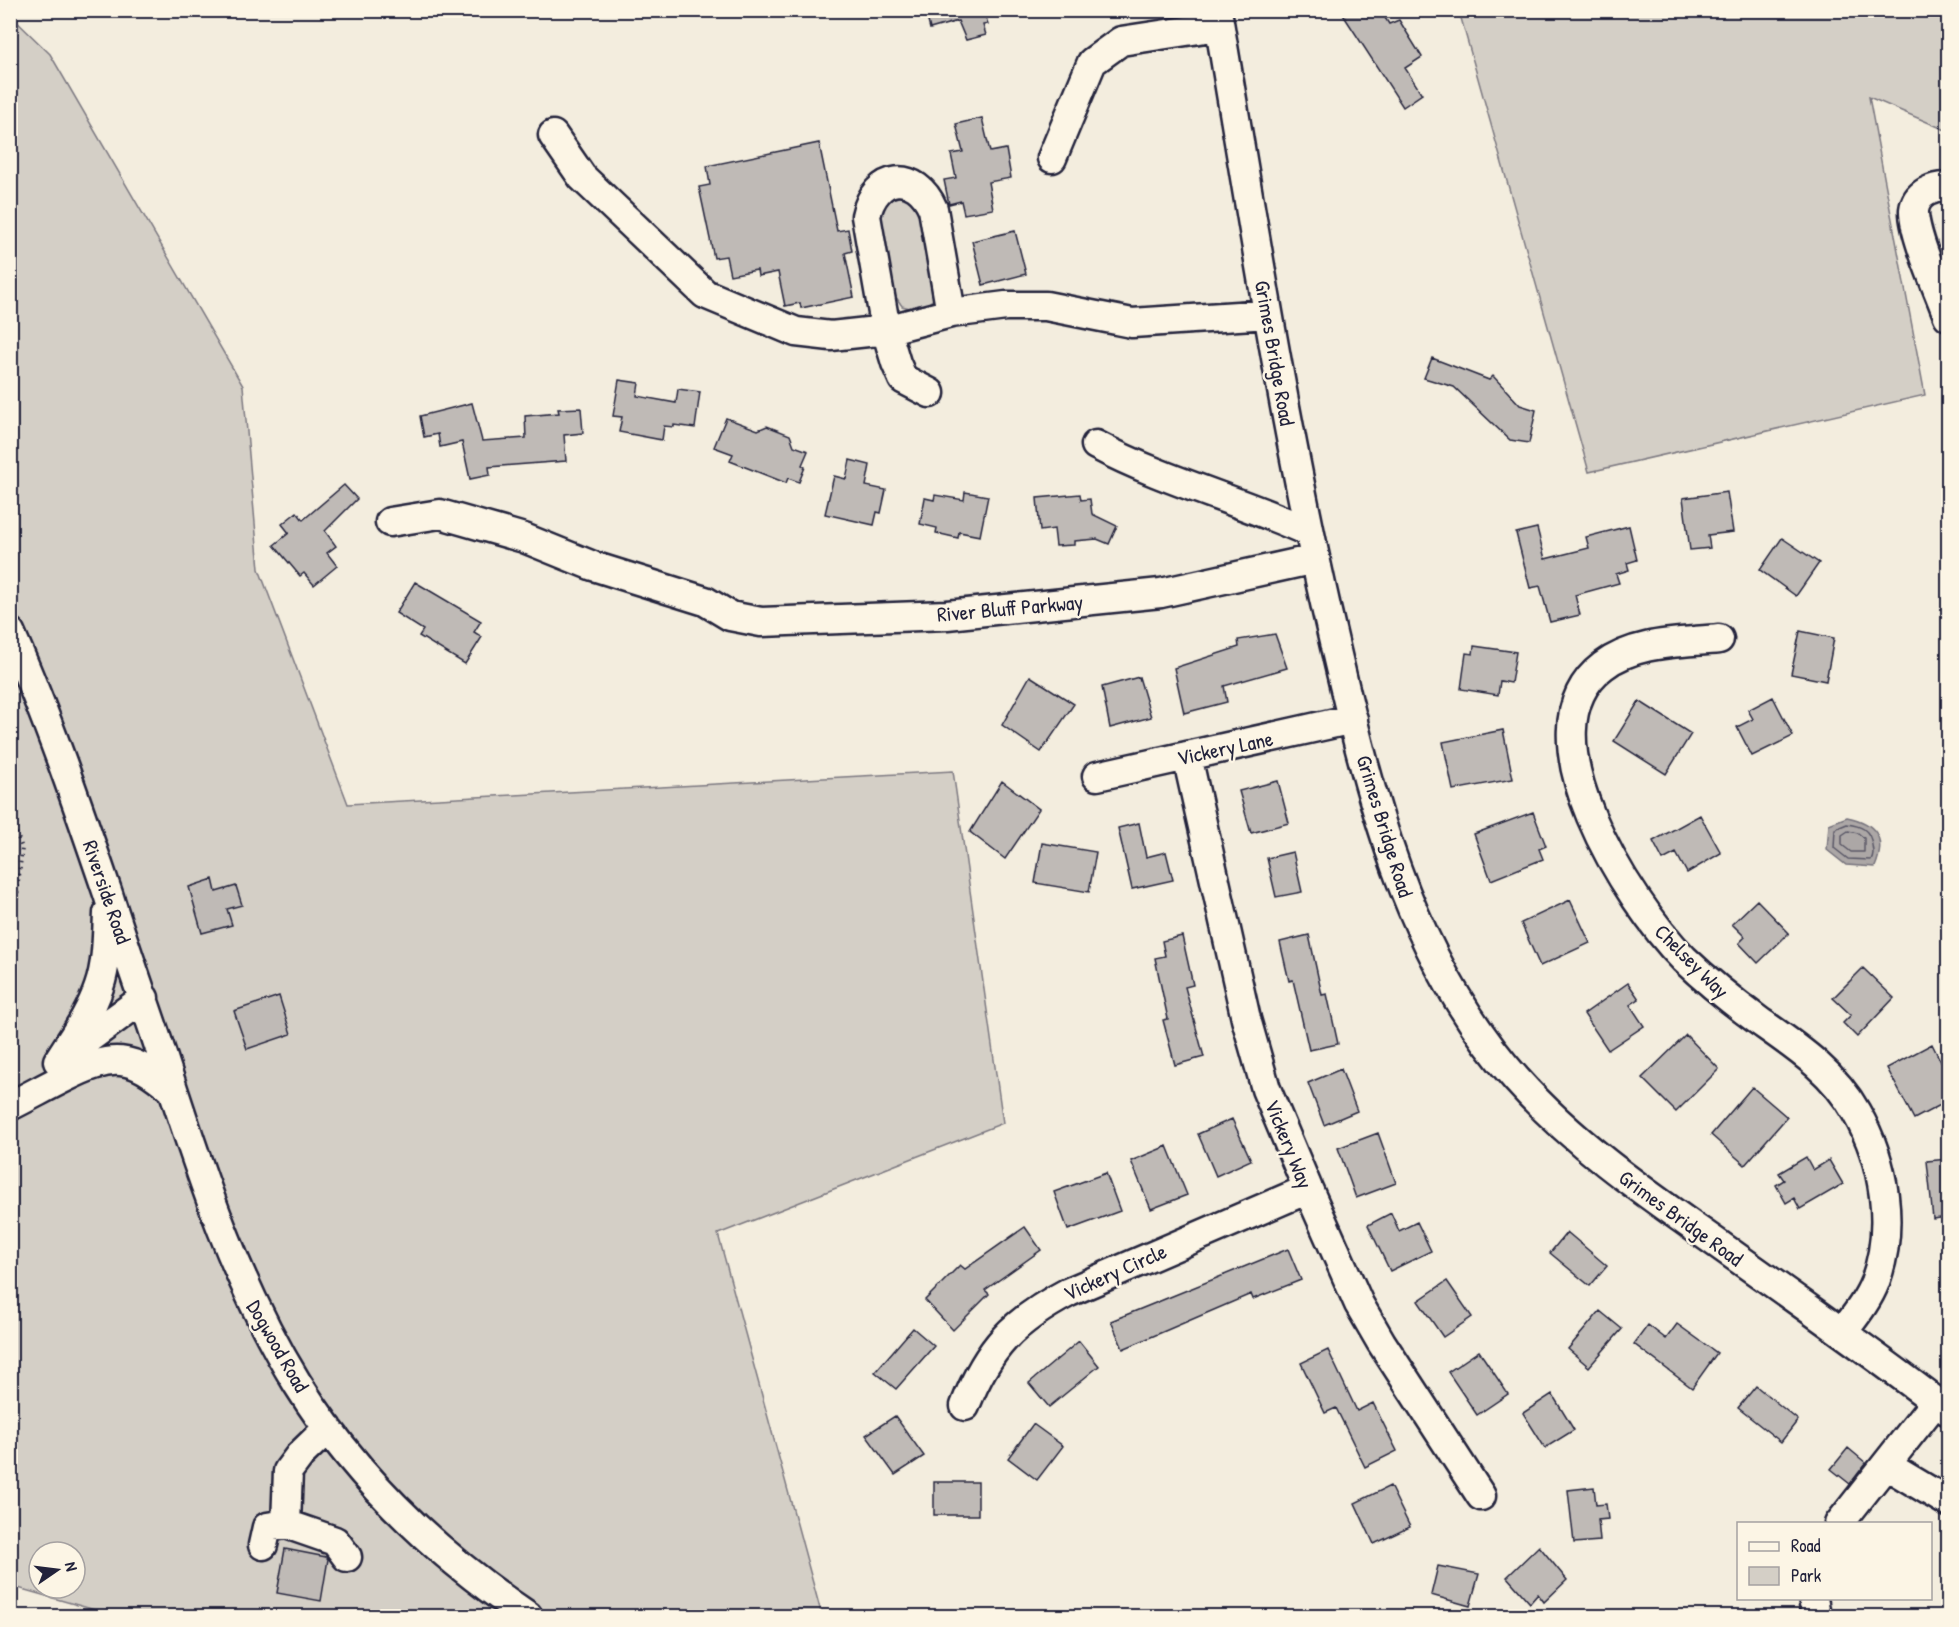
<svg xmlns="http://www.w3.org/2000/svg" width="1959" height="1627" viewBox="0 0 1959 1627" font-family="'Patrick Hand',sans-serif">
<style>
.green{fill:#d4cfc6;stroke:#7b7880;stroke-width:1.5;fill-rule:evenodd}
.water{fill:#aca7a6;stroke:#75727b;stroke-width:1.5}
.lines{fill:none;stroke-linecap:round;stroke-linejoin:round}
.shore{stroke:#595766;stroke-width:1.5}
.building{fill:#bfbab6;stroke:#22223b;stroke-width:1.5}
.minor-casing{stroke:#22223b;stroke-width:33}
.path{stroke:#22223b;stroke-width:4;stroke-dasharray:1.5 4.5;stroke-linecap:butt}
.minor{stroke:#fcf5e5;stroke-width:28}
.labels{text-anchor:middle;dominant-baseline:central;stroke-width:5;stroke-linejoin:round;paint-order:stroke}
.street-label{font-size:21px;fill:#22223b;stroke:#fcf5e5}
</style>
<rect width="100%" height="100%" fill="#f3edde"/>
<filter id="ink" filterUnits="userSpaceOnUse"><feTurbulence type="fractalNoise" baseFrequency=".0167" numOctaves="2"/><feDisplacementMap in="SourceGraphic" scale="12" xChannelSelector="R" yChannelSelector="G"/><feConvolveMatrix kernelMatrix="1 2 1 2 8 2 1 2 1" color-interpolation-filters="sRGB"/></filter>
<g filter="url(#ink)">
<!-- green -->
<path class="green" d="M1459 11H1948V131L1869 97 1925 395 1589 472Z
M10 15 50 54 243 386 259 569 348 804 953 771 1003 1123 718 1234 822 1616H116L11 1586ZM39 1552H75V1588H39Z
M907 195 922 209 937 295C926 308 918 311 902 306L889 287 879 209 887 200Z"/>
<!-- water -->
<path class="water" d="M1847 817C1876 823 1887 838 1875 867L1846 865 1827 850 1829 824Z"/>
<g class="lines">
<!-- shore -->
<path class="shore" d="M1847 824C1861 826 1870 829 1872 845 1873 851 1874 854 1871 860L1848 859 1834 848 1835 829Z
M1848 831 1858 833 1864 838V852H1851L1842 845V835Z"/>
</g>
<!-- building -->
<path class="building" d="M925 10H1002V12L986 18 988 24 983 25 986 35 966 40 958 21 930 29Z
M1340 10H1380L1389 24 1399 20 1422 57 1405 68 1422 94 1403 107Z
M982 118 990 152 1006 149 1011 178 988 182 993 209 964 214 961 201 949 204 944 180 956 178 951 154 963 152 956 124Z
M819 143 837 231 848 229 852 251 845 253 854 297 801 308 800 303 785 306 778 272 758 276 757 270 730 275 726 256 714 258 699 187 710 185 707 166Z
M1015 231 1026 274 983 285 972 241Z
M1432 358 1489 380 1493 376 1520 405 1536 410 1529 443 1510 440 1454 387 1424 378Z
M619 380 639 383 637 396 676 403 678 389 700 392 695 428 674 425V427L664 426 662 440 619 432 622 417 613 416Z
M472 403 482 441 526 438 525 416 559 413 558 409 581 408 583 433 564 435 566 461 489 467 490 475 470 479 462 442 440 447 438 434 424 437 420 416Z
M726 418 758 430 767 426 790 435 794 446 808 451 802 465 805 467 799 482 788 478 786 483 730 461 733 454 714 447Z
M850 460 870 465 866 486 886 490 881 513 877 512 874 525 825 514 834 476 846 479Z
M344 485 357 499 325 531 336 546 327 553 337 566 314 585 304 573 300 576 274 545 289 533 282 524 297 512 303 520Z
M965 492 988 496 980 536 959 532 958 538 936 533 937 528 920 524 925 498 934 500 935 495 964 500Z
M1727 492 1733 532 1708 535 1710 548 1690 550 1683 498Z
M1080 494 1081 500 1090 499 1092 514 1117 526 1109 544 1097 539 1074 541V545L1056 546 1054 529 1040 531 1037 498Z
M1629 526 1637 560 1627 563 1629 570 1616 574 1619 583 1575 595 1580 615 1550 622 1540 586 1530 588 1516 533 1537 528 1545 559 1589 548 1586 537Z
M1782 538 1819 563 1796 596 1760 570Z
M415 582 481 621 474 632 482 637 465 664 419 636 423 630 396 613Z
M1800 631 1834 638 1826 681 1791 674Z
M1275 634 1287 668 1224 686 1227 702 1184 713 1174 668 1239 647 1238 640Z
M1474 646 1516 652 1511 683 1500 681 1498 695 1461 689 1466 653 1473 654Z
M1030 676 1074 704 1041 752 1002 725Z
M1139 677 1151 717 1110 728 1102 687Z
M1773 697 1793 736 1752 756 1737 727 1753 719 1748 710Z
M1639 701 1691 734 1666 774 1614 741Z
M1503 730 1513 779 1453 790 1443 742Z
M1002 781 1039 809 1005 859 970 832Z
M1278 781 1289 823 1251 833 1239 791Z
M1533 812 1546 846 1539 849 1543 859 1491 880 1474 834Z
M1700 815 1721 853 1687 873 1676 853 1663 860 1653 841Z
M1139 823 1146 857 1166 852 1173 880 1132 889 1118 828Z
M1042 843 1096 852 1089 892 1035 883Z
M1293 852 1302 892 1276 897 1267 858Z
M213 879 216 892 236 886 242 905 227 909 232 925 202 933 189 887Z
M1570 900 1590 943 1540 966 1521 923Z
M1757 900 1789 933 1758 963 1739 943 1745 937 1732 924Z
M1309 935 1322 995 1327 994 1338 1044 1309 1050 1293 980 1289 981 1280 942Z
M1182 936 1193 985 1185 987 1204 1057 1175 1065 1163 1020 1168 1019 1155 958 1165 956 1162 941Z
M1863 968 1894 998 1857 1037 1843 1023 1851 1015 1833 998Z
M1628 983 1639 999 1630 1005 1644 1026 1608 1050 1584 1014Z
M279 996 291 1034 247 1049 234 1011Z
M1686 1035 1719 1069 1676 1112 1642 1078Z
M1932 1044 1948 1076V1101L1914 1119 1887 1068Z
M1341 1069 1357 1111 1324 1125 1308 1083Z
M1752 1087 1787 1117 1745 1165 1711 1135Z
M1232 1119 1251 1160 1216 1176 1198 1134Z
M1378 1133 1396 1183 1356 1198 1338 1148Z
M1167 1146 1187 1195 1151 1209 1131 1161Z
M1806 1157 1813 1170 1829 1160 1843 1184 1800 1209 1794 1198 1786 1203 1776 1185 1784 1180 1779 1173Z
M1948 1159V1217L1933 1219 1927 1161Z
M1106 1173 1120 1211 1068 1230 1054 1192Z
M1391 1213 1399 1231 1417 1222 1431 1251 1390 1271 1368 1225Z
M1025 1227 1041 1250 985 1290 989 1294 953 1330 925 1300 960 1265 965 1269Z
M1567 1232 1607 1266 1590 1286 1550 1253Z
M1288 1249 1301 1280 1253 1299 1251 1294 1123 1349 1111 1321Z
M1447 1281 1472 1317 1443 1337 1418 1301Z
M1600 1311 1622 1329 1589 1367 1568 1349Z
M1677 1324 1717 1353 1692 1388 1634 1344 1648 1325 1666 1339Z
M913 1328 934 1346 896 1389 875 1372Z
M1079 1341 1099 1366 1049 1407 1029 1383Z
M1328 1350 1357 1411 1373 1403 1397 1451 1365 1467 1336 1408 1325 1413 1301 1363Z
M1479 1351 1508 1394 1477 1415 1448 1372Z
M1756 1386 1798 1420 1781 1442 1738 1408Z
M1552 1394 1574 1430 1545 1448 1523 1413Z
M895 1416 924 1456 895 1475 866 1435Z
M1033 1424 1063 1446 1037 1480 1008 1458Z
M1848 1448 1866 1463 1850 1484 1831 1469Z
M934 1482H978V1515H934Z
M1390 1486 1410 1527 1374 1544 1355 1503Z
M1594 1487 1596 1505 1606 1504 1608 1519 1598 1520 1600 1541 1574 1543 1568 1490Z
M1539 1546 1567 1580 1544 1602 1538 1594 1530 1603 1507 1577Z
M285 1549 326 1557 328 1559 321 1601 277 1593Z
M1438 1566 1479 1574 1470 1606 1431 1595Z"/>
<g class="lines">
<defs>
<path id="minor" d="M1217 10C1251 211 1282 413 1327 612 1365 776 1402 951 1517 1080 1575 1145 1647 1194 1718 1244 1795 1299 1873 1353 1948 1411
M553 135 582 177 705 294 796 332 831 336 886 330 951 313 1006 306H1046L1132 323 1268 314
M1052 158 1092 62 1121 41 1219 26
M1948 187C1934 186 1916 193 1914 210 1913 234 1939 291 1948 316
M930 393 903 379 896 363 886 330 866 216C875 173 916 169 933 209L951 313
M1096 445C1164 481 1239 500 1309 532
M390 522 440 514 524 538 593 566 705 601 730 616 761 622 947 615 1161 593 1315 559
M10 632C48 718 78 806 108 894 124 945 142 995 159 1046 197 1163 232 1277 297 1383 356 1478 436 1554 528 1616
M1719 639C1680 643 1636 641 1603 666 1517 731 1630 904 1684 959 1707 981 1733 1002 1759 1021 1796 1047 1833 1071 1856 1112 1885 1162 1895 1227 1875 1282 1868 1300 1855 1316 1843 1332
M1187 756 1246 1019 1266 1089 1308 1189 1359 1304 1381 1342 1481 1496
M1097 776 1353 719
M70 1052 144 998
M58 1061C73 1037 90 1014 99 987 107 964 107 937 108 913
M10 1106C28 1097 46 1087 64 1078 113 1053 131 1054 173 1090
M965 1406C988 1347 1014 1321 1069 1292L1308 1189
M328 1428 300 1455 288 1471 286 1524 335 1541 347 1557
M1886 1465 1948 1502
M1839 1524 1936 1401
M263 1545 267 1527 286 1524
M1813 1598 1816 1616"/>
</defs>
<!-- minor casing -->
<use href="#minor" class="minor-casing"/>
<!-- path -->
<path class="path" d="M10 816 22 848 10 963"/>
<!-- minor -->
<use href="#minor" class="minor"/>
</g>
</g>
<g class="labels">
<!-- street labels -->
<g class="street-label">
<text transform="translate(1275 353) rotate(80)">Grimes Bridge Road</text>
<text transform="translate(1010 608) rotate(-5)">River Bluff Parkway</text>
<text transform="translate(1225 748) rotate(-12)">Vickery Lane</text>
<text transform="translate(1385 826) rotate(73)">Grimes Bridge Road</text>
<text transform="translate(107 892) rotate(71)">Riverside Road</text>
<text transform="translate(1692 961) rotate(45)">Chelsey Way</text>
<text transform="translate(1289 1144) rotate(68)">Vickery Way</text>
<text transform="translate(1681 1218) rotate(36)">Grimes Bridge Road</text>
<text transform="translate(1115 1272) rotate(-24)">Vickery Circle</text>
<text transform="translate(278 1346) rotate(60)">Dogwood Road</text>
</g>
</g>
<!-- margin -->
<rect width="1959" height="1627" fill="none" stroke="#fcf5e5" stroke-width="36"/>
<rect x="18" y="18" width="1923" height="1591" fill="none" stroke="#22223b" stroke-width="2" filter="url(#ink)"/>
<!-- legend -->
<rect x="1737" y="1522" width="195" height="78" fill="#fcf5e5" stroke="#a5a1a1" stroke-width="1.5"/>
<rect x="1749" y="1542" width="30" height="9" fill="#fcf5e5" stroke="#a5a1a1" stroke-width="1.5"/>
<text x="1791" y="1552" font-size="18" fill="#22223b">Road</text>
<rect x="1749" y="1567" width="30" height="18" fill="#d4cfc6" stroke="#a5a1a1" stroke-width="1.5"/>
<text x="1791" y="1582" font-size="18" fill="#22223b">Park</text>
<!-- north arrow -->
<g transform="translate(57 1570) rotate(76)"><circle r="28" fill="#fcf5e5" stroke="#a5a1a1" stroke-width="1.5"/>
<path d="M0-4.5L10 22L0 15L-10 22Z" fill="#22223b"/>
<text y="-9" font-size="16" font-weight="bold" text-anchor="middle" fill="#22223b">N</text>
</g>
</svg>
